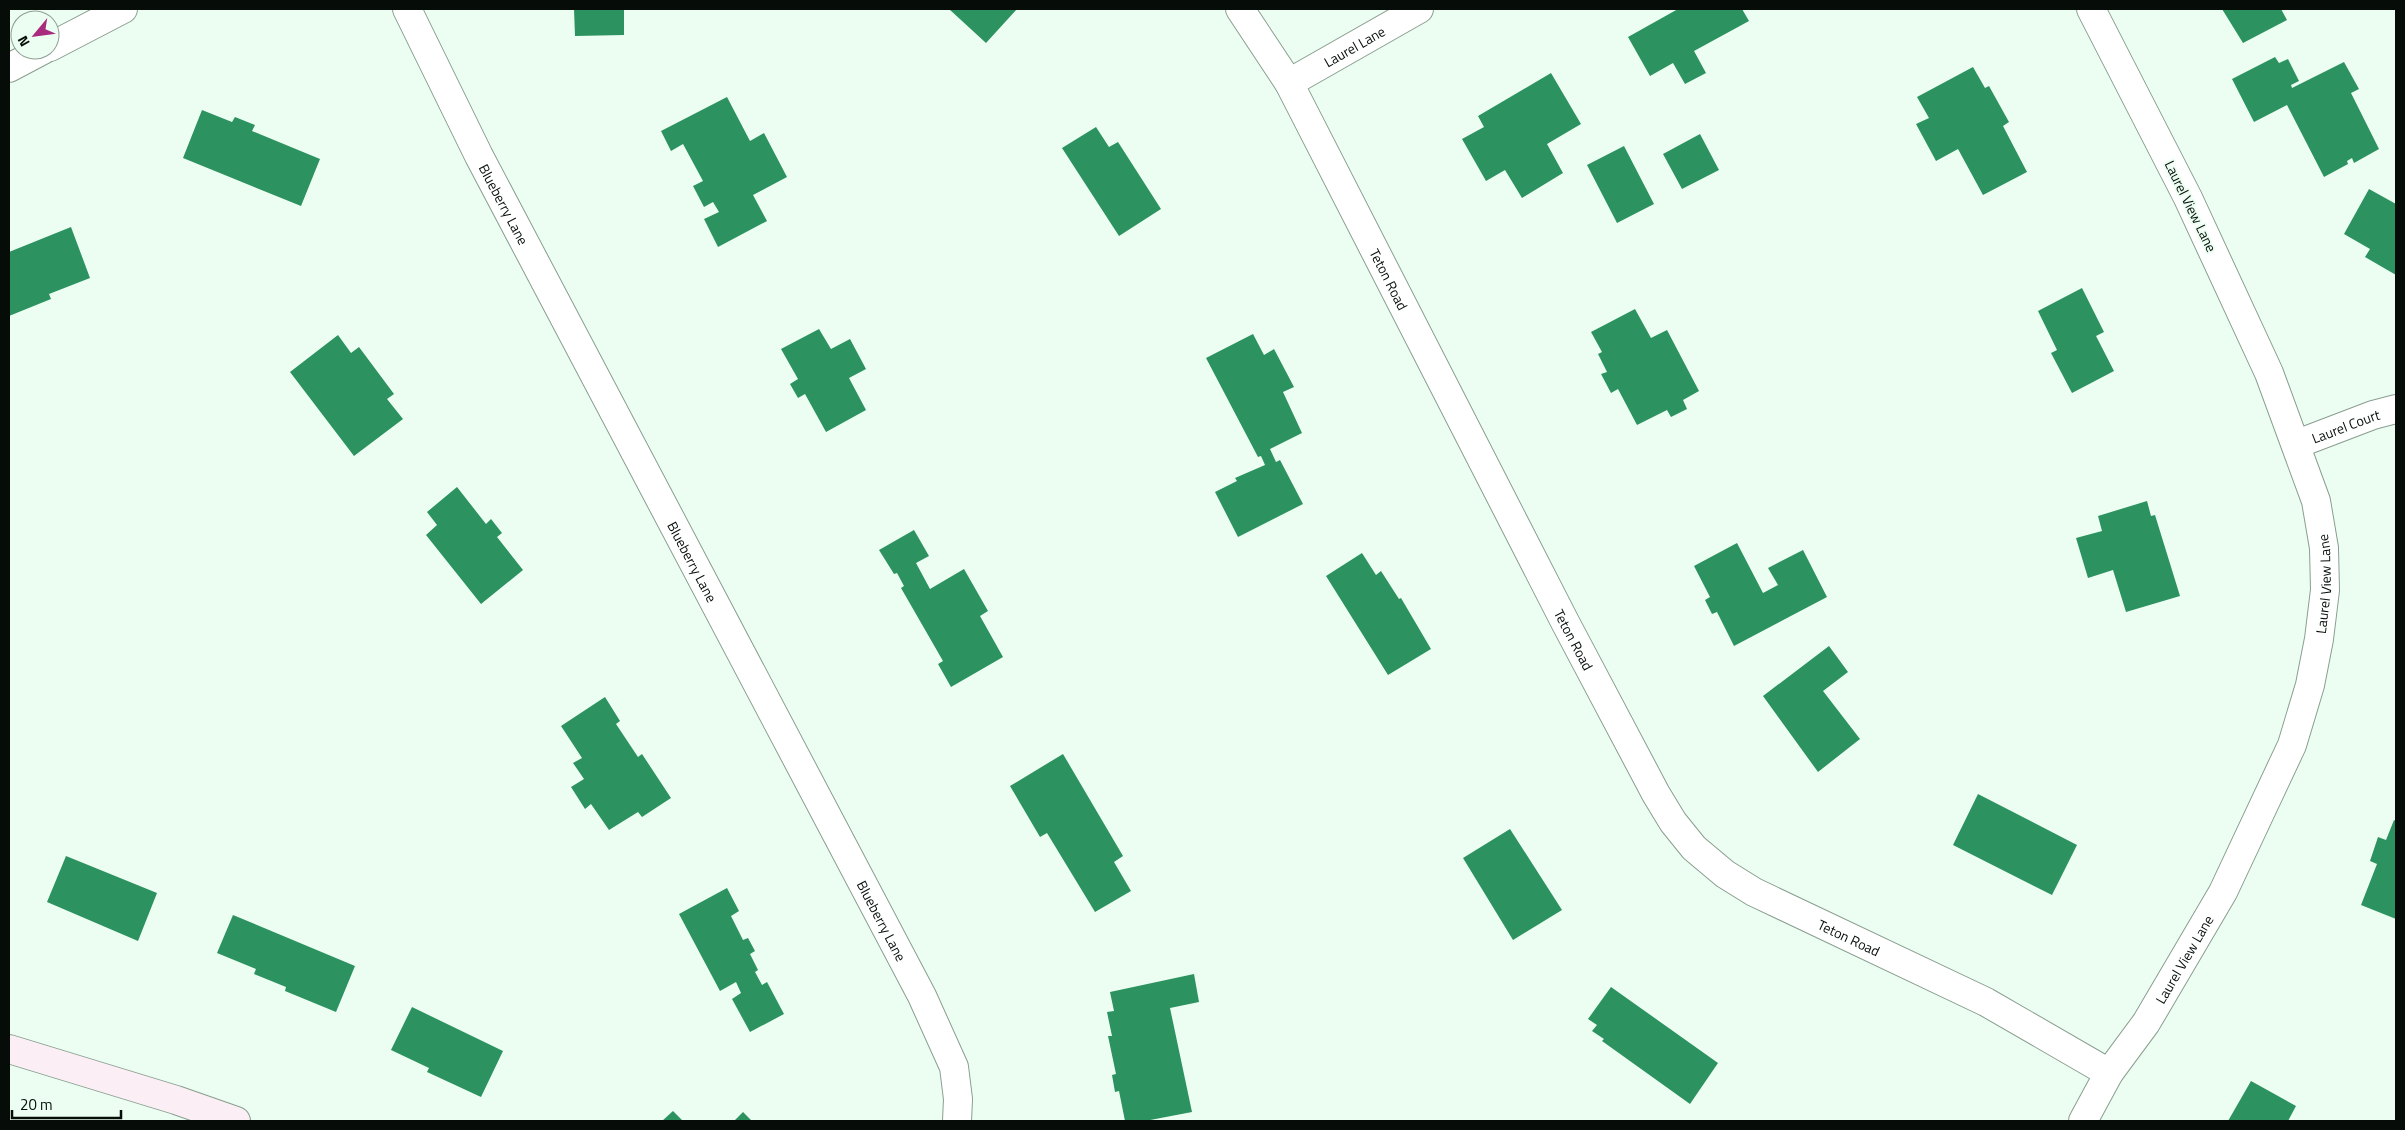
<svg xmlns="http://www.w3.org/2000/svg" width="2405" height="1130" viewBox="0 0 2405 1130" font-family="'Titillium Web',sans-serif">
<style>
.building{fill:#2c925f}
.lines{fill:none;stroke-linecap:round;stroke-linejoin:round}
.street-casing{stroke:#899e90;stroke-width:30}
.secondary-casing{stroke:#899e90;stroke-width:30}
.street{stroke:#fff;stroke-width:28}
.secondary{stroke:#fbeff5;stroke-width:28}
.labels{text-anchor:middle;dominant-baseline:central;stroke-width:4;stroke-linejoin:round;paint-order:stroke}
.street-label{font-size:14px;fill:#060d09;stroke:#ecfef2}
</style>
<rect width="100%" height="100%" fill="#ecfef2"/>
<!-- building -->
<path class="building" d="M574 9H624V35L575 36Z
M949 9H1017L986 43Z
M1678 9H1742L1749 21 1694 51 1706 73 1685 84 1673 63 1650 76 1628 37Z
M2222 9H2281L2287 20 2243 43Z
M2275 57 2279 63 2288 59 2299 81 2291 85 2292 88 2344 62 2359 89 2351 93 2379 149 2354 163 2352 158 2347 161 2348 164 2324 177 2287 105 2254 122 2232 79Z
M1973 67 1985 88 1989 86 2009 122 2003 126 2027 172 1983 195 1958 149 1936 161 1916 124 1929 118 1917 97Z
M1551 73 1581 124 1547 144 1563 173 1522 198 1505 170 1486 181 1462 139 1484 127 1478 116Z
M727 97 750 141 764 133 787 177 753 195 767 221 718 247 704 219 719 212 713 202 704 207 693 186 703 181 683 144 671 151 661 131Z
M202 110 232 122 235 117 255 125 252 131 320 159 301 206 183 158Z
M1096 127 1109 147 1118 142 1161 209 1119 236 1062 148Z
M1700 134 1719 170 1682 189 1663 154Z
M1624 146 1654 204 1617 223 1587 165Z
M2369 189 2396 204V275L2365 257 2370 249 2344 234Z
M71 227 90 278 49 294 51 299 9 316V252Z
M2082 288 2104 332 2096 336 2114 371 2072 393 2051 353 2057 350 2038 311Z
M1635 309 1651 338 1667 330 1699 391 1683 400 1687 409 1671 417 1667 410 1637 425 1618 389 1611 393 1601 374 1607 372 1598 354 1602 352 1591 332Z
M819 329 831 349 850 339 866 369 849 378 866 410 826 432 805 394 798 398 790 384 798 379 781 349Z
M1253 334 1264 355 1274 349 1294 387 1283 392 1302 433 1270 449 1276 462 1280 460 1303 504 1238 537 1215 492 1237 481 1235 478 1265 465 1261 456 1258 457 1206 358Z
M338 335 351 353 359 347 394 394 387 399 403 419 354 456 290 372Z
M457 487 486 524 491 519 502 533 497 537 523 570 481 604 426 535 437 525 427 512Z
M2147 501 2151 516 2155 515 2180 596 2126 612 2113 570 2088 578 2076 538 2102 531 2098 516Z
M914 530 929 556 916 563 930 589 964 569 988 611 980 616 1003 657 951 687 938 664 943 661 901 588 904 586 897 573 894 574 879 550Z
M1737 543 1763 593 1778 585 1768 568 1803 550 1827 597 1734 646 1717 612 1712 614 1705 600 1710 597 1694 566Z
M1362 553 1376 575 1381 571 1399 599 1401 598 1431 649 1388 675 1326 576Z
M1829 646 1848 672 1823 691 1860 739 1818 772 1763 696Z
M605 697 620 721 616 724 638 757 642 754 671 798 642 817 638 812 609 830 591 804 585 809 571 787 584 779 573 763 582 758 561 726Z
M1063 754 1123 856 1114 862 1131 891 1095 912 1047 833 1040 837 1010 786Z
M1978 794 2077 845 2052 895 1953 845Z
M2394 820 2396 821V919L2361 905 2377 864 2370 861 2378 837 2386 840Z
M1510 829 1562 910 1513 940 1463 858Z
M66 856 157 893 138 941 47 902Z
M727 888 739 911 731 916 743 940 748 938 755 951 750 954 758 970 755 972 762 985 767 982 784 1014 750 1032 732 999 741 993 736 982 720 991 679 914Z
M233 915 355 966 336 1012 285 991 286 987 254 974 256 969 217 953Z
M1194 974 1199 1002 1170 1008 1192 1112 1145 1121H1125L1119 1091 1115 1092 1112 1075 1116 1074 1108 1036H1112L1107 1012 1114 1011 1110 992Z
M1611 987 1718 1063 1690 1104 1602 1041 1604 1039 1592 1031 1597 1025 1588 1019Z
M412 1007 503 1051 481 1097 427 1072 429 1068 391 1050Z
M2251 1081 2296 1106 2288 1121H2228Z
M673 1111 683 1121H662Z
M743 1112 752 1121H734Z"/>
<g class="lines">
<defs>
<g id="street">
<path id="s1" d="M407 9 479 156 922 996 954 1067 958 1099 957 1121"/>
<path id="s2" d="M1240 9 1289 83 1565 622 1656 794 1673 822 1694 848 1725 874 1754 892 1986 1002 2109 1073"/>
<path d="M50 47 123 9"/>
<path d="M9 68 43 50"/>
<path id="s3" d="M1289 83 1419 9"/>
<path id="s4" d="M2297 444 2373 415 2396 409"/>
<path id="s5" d="M2083 1121 2109 1073 2146 1023 2223 892 2292 745 2310 685 2319 639 2325 590 2324 548 2316 501 2269 373 2188 198 2091 9"/>
</g>
<path id="secondary" d="M9 1049 176 1100 236 1121"/>
</defs>
<!-- street casing -->
<use href="#street" class="street-casing"/>
<!-- secondary casing -->
<use href="#secondary" class="secondary-casing"/>
<!-- street -->
<use href="#street" class="street"/>
<!-- secondary -->
<use href="#secondary" class="secondary"/>
</g>
<g class="labels">
<!-- street labels -->
<g class="street-label">
<text stroke="none"><textPath href="#s3" startOffset="75">Laurel Lane</textPath></text>
<text stroke="none"><textPath href="#s1" startOffset="218">Blueberry Lane</textPath></text>
<text transform="translate(2191 206) rotate(64)">Laurel View Lane</text>
<text stroke="none"><textPath href="#s2" startOffset="309">Teton Road</textPath></text>
<text stroke="none"><textPath href="#s4" startOffset="52">Laurel Court</textPath></text>
<text stroke="none"><textPath href="#s1" startOffset="622">Blueberry Lane</textPath></text>
<text stroke="none"><textPath href="#s5" startOffset="596">Laurel View Lane</textPath></text>
<text stroke="none"><textPath href="#s2" startOffset="714">Teton Road</textPath></text>
<text stroke="none"><textPath href="#s1" startOffset="1028">Blueberry Lane</textPath></text>
<text stroke="none"><textPath href="#s2" startOffset="1135">Teton Road</textPath></text>
<text stroke="none"><textPath href="#s5" startOffset="191">Laurel View Lane</textPath></text>
</g>
</g>
<!-- border -->
<rect width="2405" height="1130" fill="none" stroke="#060d09" stroke-width="20"/>
<!-- north arrow -->
<g transform="translate(35 35) rotate(241)"><circle r="24" fill="#ecfef2" stroke="#909e95"/>
<path d="M0-4L9 19L0 12L-9 19Z" fill="#a82b7e"/>
<text y="-8" font-size="14" font-weight="bold" text-anchor="middle" fill="#060d09">N</text>
</g>
<!-- scale -->
<path d="M12 1110v8h109v-8" fill="none" stroke="#060d09" stroke-width="2.5"/>
<text x="20" y="1110" font-size="15" fill="#060d09" stroke="#ecfef2" stroke-width="4" paint-order="stroke">20 m</text>
</svg>
